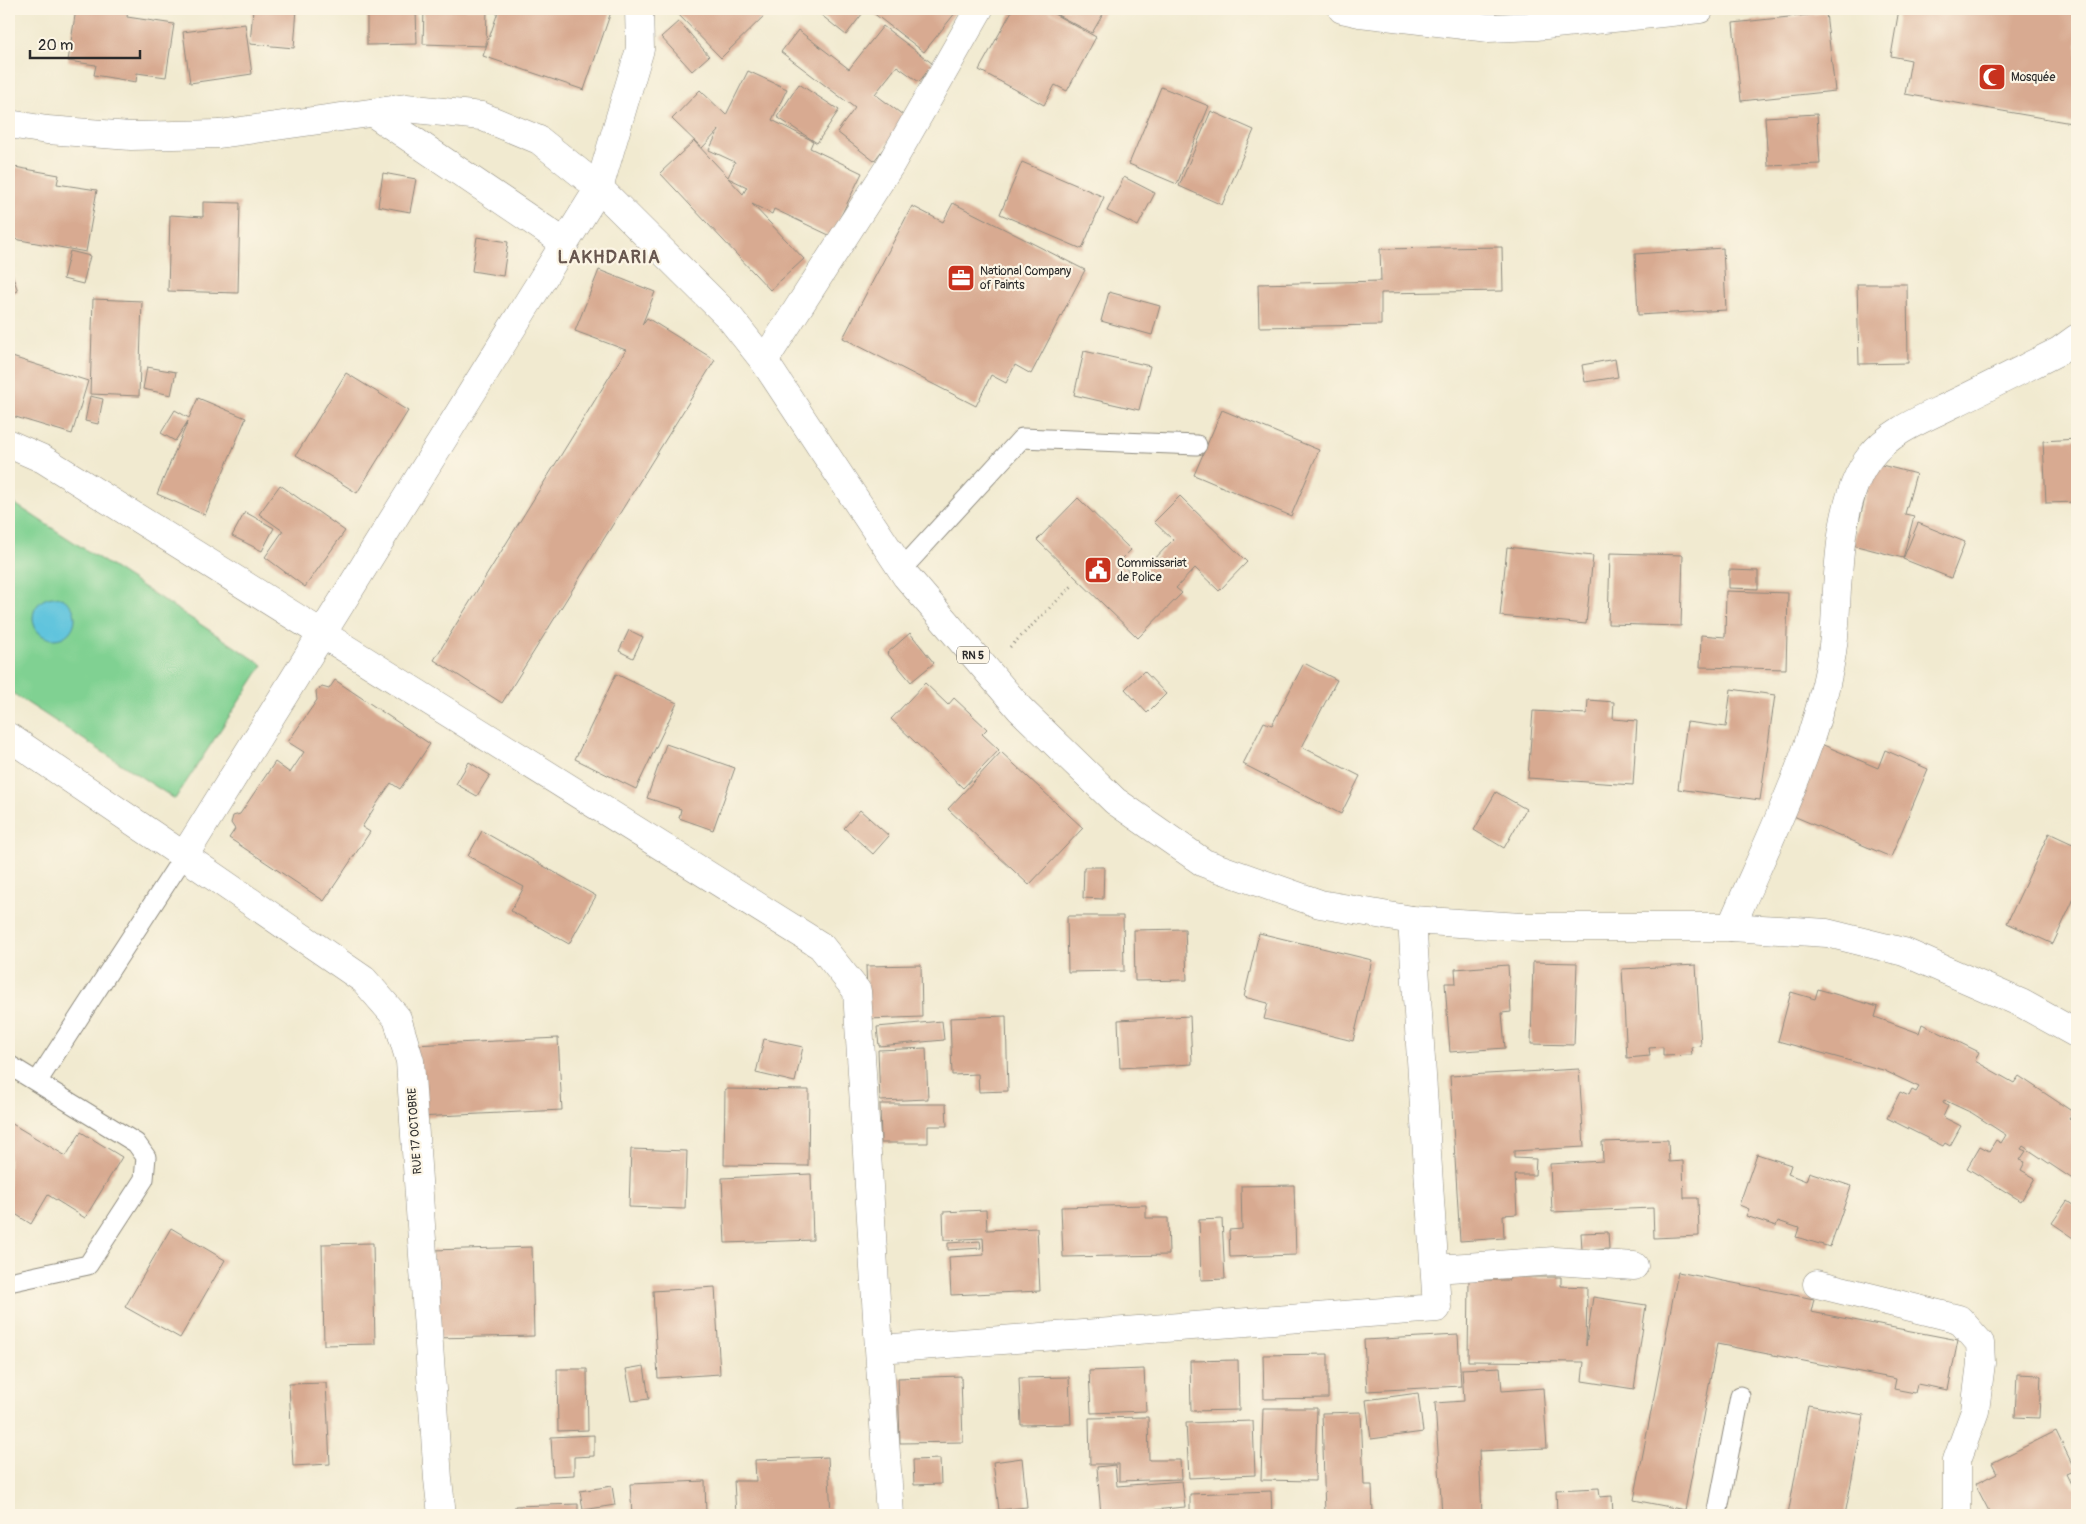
<svg xmlns="http://www.w3.org/2000/svg" width="2086" height="1524" viewBox="0 0 2086 1524" font-family="Pangolin,sans-serif">
<style>
.green{fill:#80d192;stroke:#567e5e}
.water{fill:#60c4dd;stroke:#467884}
.building{fill:#d8aa91;fill-rule:evenodd}
.lines{fill:none;stroke-linecap:round;stroke-linejoin:round}
.lane-casing{stroke:#8e8a7e;stroke-width:21}
.street-casing{stroke:#8e8a7e;stroke-width:29}
.secondary-casing{stroke:#8e8a7e;stroke-width:29}
.primary-casing{stroke:#8e8a7e;stroke-width:29}
.path{stroke:#8e8a7e;stroke-width:3;stroke-dasharray:1 4;stroke-linecap:butt}
.lane{stroke:#fff;stroke-width:19}
.street{stroke:#fff;stroke-width:28}
.secondary{stroke:#fff;stroke-width:28}
.primary{stroke:#fff;stroke-width:28}
.labels{text-anchor:middle;dominant-baseline:central;stroke-width:4.5;stroke-linejoin:round;paint-order:stroke}
.shield{fill:#fcf5e5;stroke:#6a6863;stroke-width:1}
.shield-label{font-size:11px;font-weight:bold;fill:#2b2b2b}
.poi-label{font-size:12px;fill:#2b2b2b;stroke:#fcf5e5;text-anchor:start}
.street-label{font-size:12px;fill:#2b2b2b;stroke:#fcf5e5}
.district-label{font-size:18px;font-weight:bold;letter-spacing:1px;fill:#68574f;stroke:#fcf5e5}
</style>
<rect width="100%" height="100%" fill="#fcf5e5"/>
<filter id="ink" filterUnits="userSpaceOnUse"><feTurbulence type="fractalNoise" baseFrequency=".02" numOctaves="2"/><feDisplacementMap in="SourceGraphic" scale="10" xChannelSelector="R" yChannelSelector="G"/><feConvolveMatrix kernelMatrix="1 2 1 2 8 2 1 2 1" color-interpolation-filters="sRGB"/></filter>
<filter id="wash" filterUnits="userSpaceOnUse"><feTurbulence type="fractalNoise" baseFrequency=".0096" numOctaves="4" result="noise"/><feDisplacementMap in="SourceGraphic" scale="20" xChannelSelector="R" yChannelSelector="G"/><feGaussianBlur stdDeviation="1.12" result="paint"/><feColorMatrix in="noise" values="0 0 0 0 0 0 0 0 0 0 0 0 0 0 0 0 0 1.4 0 .05"/><feComposite in="paint" operator="in"/></filter>
<g filter="url(#wash)">
<rect width="100%" height="100%" fill="#f1ead0"/>
<!-- green -->
<path class="green" d="M9 500 263 665 175 799 9 691Z"/>
<!-- water -->
<path class="water" d="M33 618a21 21 0 1 1 42 0a21 21 0 1 1-42 0Z"/>
<g id="blocks">
<!-- building -->
<path class="building" d="M76 9H128L127 17 174 24 166 77 137 73 136 82 94 75 96 65 68 61Z
M253 9H297L294 48 250 44Z
M367 9H416L417 44 367 45Z
M424 9H487L486 46 423 44Z
M499 9H612L584 90 483 56Z
M678 9H771L721 58 676 12Z
M783 9H793L788 14Z
M824 9H866L846 35 820 14Z
M868 9H952L956 12 924 52Z
M1013 9H1045L1096 37 1067 91 1055 85 1044 105 979 70Z
M1046 9H1106L1092 33Z
M1899 9H2077V124L1905 94 1911 60 1891 56Z
M1826 13 1835 91 1741 101 1733 23Z
M679 21 709 56 692 71 661 37Z
M245 24 252 74 190 83 183 32Z
M883 26 933 64 919 82 897 66 875 94 907 118 874 161 837 132 855 108 781 52 798 30 849 69Z
M748 71 787 89 772 120 813 141 810 148 862 173 831 236 774 209 772 214 752 204 804 259 770 290 660 173 694 141 728 177 735 162 709 150 719 130 702 148 672 119 700 90 726 115ZM728 178 747 187 743 194Z
M799 84 839 110 817 143 777 117Z
M1161 87 1209 106 1177 184 1129 164Z
M1211 111 1254 130 1222 205 1179 186Z
M1817 114 1820 164 1768 166 1765 117Z
M1022 162 1104 197 1082 249 1000 214Z
M9 166 59 175 57 184 97 190 86 252 9 238Z
M383 173 416 179 410 212 378 206Z
M1124 177 1155 193 1138 226 1107 211Z
M203 202 240 203 238 293 168 291 170 215 203 217Z
M953 203 1085 270 1031 374 1015 365 1006 383 991 375 976 406 843 338 912 206 943 222Z
M477 237 508 242 503 276 472 271Z
M1502 247 1503 291 1381 293V325L1259 327 1258 284 1381 281 1380 249Z
M1723 248 1726 310 1638 315 1635 254Z
M70 251 90 256 83 284 63 279Z
M9 267 18 291 9 295Z
M599 270 655 292 642 325 647 318 715 360 502 703 434 660 626 350 575 331Z
M1857 284H1907L1908 363 1859 364Z
M1109 292 1160 306 1152 335 1101 321Z
M93 299 142 301 139 396 90 394Z
M1084 351 1150 366 1139 410 1074 395Z
M9 356 88 381 72 434 9 415Z
M1615 359 1618 377 1585 382 1582 365Z
M147 367 176 372 171 395 143 389Z
M346 373 408 411 357 493 296 455Z
M90 396 103 399 98 424 85 421Z
M198 398 246 418 205 515 157 494 188 421 175 441 161 433 175 410 189 418Z
M1222 410 1319 450 1291 516 1194 475Z
M2077 439V502L2046 503 2043 441Z
M1874 463 1916 474 1905 514 1914 516 1903 558 1853 545Z
M280 485 345 531 305 587 265 557 283 531 259 514Z
M1180 496 1247 562 1219 591 1195 568 1176 588 1182 593 1138 638 1037 540 1078 498 1131 550 1119 562 1136 578 1173 540 1154 522Z
M245 512 274 528 262 551 232 536Z
M1918 523 1965 542 1951 578 1903 559Z
M1507 547 1593 556 1586 624 1500 616Z
M1610 553 1683 555 1681 626 1608 624Z
M1729 570 1758 571V589L1729 588Z
M1726 591 1788 593 1786 669 1700 667 1701 635 1725 637Z
M629 630 643 637 633 658 619 651Z
M910 633 934 663 911 682 887 653Z
M1304 663 1337 680 1302 747 1360 776 1341 814 1243 764 1264 722 1272 725Z
M1144 671 1166 694 1147 713 1125 689Z
M616 674 677 703 636 789 575 759Z
M335 680 430 744 400 789 391 783 378 802 362 827 370 832 324 901 229 838 235 829 231 823 233 816 240 814 275 762 290 773 304 752 288 742 317 700 316 691 322 687 329 689Z
M925 683 948 705 954 698 987 729 982 734 999 750 963 788 891 719Z
M1731 689 1775 695 1760 800 1678 789 1687 722 1726 727Z
M1588 700 1614 702 1613 719 1637 721 1633 785 1528 778 1533 711 1587 714Z
M666 744 735 768 713 830 679 818 681 809 647 798Z
M1821 744 1878 768 1885 750 1928 769 1891 857 1791 815Z
M1001 752 1083 828 1029 885 948 809Z
M469 762 490 775 477 796 456 784Z
M1496 792 1526 809 1504 848 1474 830Z
M860 810 889 836 873 854 844 828Z
M482 831 596 896 569 944 511 911 524 887 468 856Z
M2049 833 2077 846V892L2053 944 2007 923Z
M1084 867H1104L1103 899 1083 898Z
M1067 916H1123L1124 971 1068 972Z
M1185 929 1187 980 1135 981 1134 930Z
M1259 933 1372 960 1353 1041 1264 1019 1268 1003 1244 997Z
M1533 962 1577 963 1574 1045 1531 1044Z
M921 965 922 1017 868 1019 866 966Z
M1508 965 1511 1012 1502 1013 1505 1048 1450 1052 1445 983H1456L1455 969Z
M1696 965 1701 1046 1691 1047 1692 1055 1663 1056V1047L1649 1048 1650 1056 1627 1058 1622 969Z
M1818 989 1878 1007 1875 1017 1919 1033 1922 1024 1979 1052 1975 1061 2014 1083 2019 1076 2073 1112 2069 1118 2077 1124V1182L2023 1146 2021 1149 2026 1151 2020 1160 2025 1162 2021 1170 2035 1178 2021 1201 1967 1168 1980 1146 1989 1151 1996 1140 2001 1143 2006 1135 1972 1113 1944 1100 1943 1103 1948 1106 1943 1117 1961 1126 1950 1146 1945 1143 1943 1146 1887 1118 1900 1092 1909 1096 1912 1090 1916 1092 1919 1087 1883 1070 1778 1041 1791 992 1815 999Z
M1006 1016 1008 1091 979 1092 978 1074 952 1075 950 1018Z
M1190 1016 1192 1064 1120 1068 1118 1020Z
M942 1021 944 1040 879 1046 877 1027Z
M558 1038 562 1110 418 1117 414 1045Z
M764 1039 803 1047 795 1082 756 1073Z
M926 1048 928 1099 880 1101 878 1050Z
M1579 1069 1584 1147 1514 1151V1158L1536 1159 1535 1175H1515L1517 1214 1503 1215 1504 1238 1460 1241 1450 1076Z
M725 1089 809 1090 808 1166 724 1165Z
M880 1104H946L947 1126H928V1143H881Z
M9 1122 66 1156 81 1132 122 1157 85 1218 48 1195 31 1224 9 1210Z
M1668 1140 1669 1162 1683 1161 1684 1198H1698L1699 1236 1654 1238 1653 1208 1552 1212 1550 1164 1603 1161 1602 1142Z
M631 1149 687 1151 685 1209 629 1207Z
M1757 1154 1791 1165 1788 1174 1806 1181 1809 1172 1851 1186 1830 1247 1796 1237 1799 1228 1778 1221 1776 1226 1746 1216 1749 1209 1739 1205Z
M811 1174 813 1240 725 1243 722 1178Z
M1294 1185 1296 1255 1230 1257 1229 1230 1242 1229 1241 1186Z
M2067 1201 2077 1208V1240L2052 1223Z
M1146 1205V1218H1168L1169 1255 1063 1257 1061 1207Z
M986 1210 987 1230 1037 1228 1040 1291 951 1295 949 1257 984 1255 983 1238 944 1240 943 1212Z
M1222 1219 1225 1279 1201 1280 1199 1220Z
M171 1228 225 1260 180 1338 125 1307Z
M1608 1232 1609 1249 1582 1250 1581 1233Z
M980 1241 981 1248 948 1250V1243Z
M373 1243 375 1344 324 1345 322 1244Z
M532 1247 534 1336 433 1338 432 1250Z
M1678 1272 1814 1299 1811 1312 1958 1340 1948 1390 1917 1384 1915 1393 1894 1389 1896 1379 1717 1344 1685 1510 1634 1500Z
M1509 1277H1561V1286L1587 1287 1586 1346 1593 1297 1646 1305 1634 1389 1582 1381 1584 1362 1468 1361 1469 1280H1509Z
M715 1287 720 1374 658 1378 653 1291Z
M1458 1335 1461 1386 1367 1391 1364 1340Z
M1328 1354V1398L1264 1399 1263 1355Z
M1238 1360 1239 1410 1191 1411 1190 1361Z
M644 1366 649 1399 632 1401 626 1369Z
M1500 1367 1502 1391 1543 1388 1547 1448 1479 1451 1482 1515H1442L1435 1403 1464 1401 1462 1369Z
M557 1369H587L588 1430 558 1431Z
M1144 1369 1146 1411 1091 1413 1089 1371Z
M2017 1374 2041 1375 2039 1418 2015 1417Z
M961 1376 963 1442 900 1443 898 1378Z
M1069 1377 1071 1424 1021 1425 1019 1378Z
M326 1383 330 1464 293 1466 289 1384Z
M1418 1393 1423 1432 1371 1439 1366 1400Z
M1808 1405 1864 1415 1845 1515H1788Z
M1263 1408H1317L1315 1481 1261 1480Z
M1361 1412 1364 1485H1372L1373 1515H1325L1322 1413Z
M1148 1417 1149 1460H1180L1181 1479 1119 1481V1464H1090L1089 1418Z
M1253 1421 1255 1475 1189 1478 1186 1423Z
M2056 1431 2075 1470 2066 1474 2073 1488 2077 1486V1515H1991L1975 1484 1997 1473 1992 1463Z
M594 1435V1456L574 1457V1475L553 1476 551 1437Z
M828 1457 831 1515H736L734 1481H756L755 1460Z
M1022 1458 1027 1507 999 1510 993 1462Z
M940 1459 941 1484 914 1485 913 1460Z
M1115 1465 1117 1486 1182 1481 1185 1507 1101 1515 1097 1467Z
M705 1481 706 1515H632L630 1484Z
M612 1486 615 1505 583 1510 580 1491Z
M1599 1488 1600 1497 1612 1496 1613 1515H1550L1557 1513 1556 1490Z
M1271 1491 1272 1515H1190V1494Z
M578 1504V1515H515V1506Z"/>
</g>
</g>
<g filter="url(#ink)">
<use href="#blocks" fill-opacity="0" stroke="#8e8a7e" stroke-width="1"/>
<g class="lines">
<defs>
<path id="lane" d="M901 570 1022 438 1197 445
M9 1065 136 1143 146 1157 144 1179 88 1265 9 1282
M37 1082 184 856
M1717 1515 1740 1396"/>
<path id="street" d="M1342 9 1360 13 1489 28 1536 26 1700 9
M373 113 565 243
M764 361 889 167 979 9
M9 444 43 459 821 946 857 991 879 1349 1437 1308 1412 920
M9 737 184 856
M1731 927C1770 836 1829 724 1835 625 1838 577 1838 497 1870 457 1891 430 1925 418 1955 403 1990 386 2025 368 2059 351L2077 338
M1435 1269 1554 1261 1634 1266
M1817 1284 1959 1319 1980 1343 1981 1363 1975 1411 1957 1460V1515
M879 1349 890 1515"/>
<path id="secondary" d="M442 1515 438 1479 410 1061 397 1018 364 980 184 856 599 188 640 49 639 9"/>
<path id="primary" d="M9 124 47 130 131 136 219 134 406 108 481 116 539 140 599 188 730 318 764 361 906 576 1020 709 1115 801 1204 863 1320 904 1412 920 1521 927H1731L1827 933 1904 952 2021 1003 2077 1034"/>
</defs>
<!-- lane casing -->
<use href="#lane" class="lane-casing"/>
<!-- street casing -->
<use href="#street" class="street-casing"/>
<!-- secondary casing -->
<use href="#secondary" class="secondary-casing"/>
<!-- primary casing -->
<use href="#primary" class="primary-casing"/>
<!-- path -->
<path class="path" d="M1010 647 1074 584"/>
<!-- lane -->
<use href="#lane" class="lane"/>
<!-- street -->
<use href="#street" class="street"/>
<!-- secondary -->
<use href="#secondary" class="secondary"/>
<!-- primary -->
<use href="#primary" class="primary"/>
</g>
</g>
<!-- icons -->
<defs>
<symbol id="mosque-square" viewBox="-11 -11 22 22"><rect x="-9" y="-9" width="18" height="18" rx="4" fill="#c8321e" stroke="#fcf5e5"/><path d="M3.5-4.9A6 6 0 1 0 3.5 4.9A5 5 0 1 1 3.5-4.9Z" fill="#fff"/></symbol>
<symbol id="office-square" viewBox="-11 -11 22 22"><rect x="-9" y="-9" width="18" height="18" rx="4" fill="#c8321e" stroke="#fcf5e5"/><path d="M-6-3h4V-5.5h4V-3h4V5H-6ZM-1-4.5V-3h2v-1.5ZM-6 0V1H6V0Z" fill="#fff"/></symbol>
<symbol id="civic-square" viewBox="-11 -11 22 22"><rect x="-9" y="-9" width="18" height="18" rx="4" fill="#c8321e" stroke="#fcf5e5"/><path d="M-.6-6.5H3V-4.5H.6V-3L4-1V1h2V6H-6V1h2V-1L-.6-3ZM-1.2 2.5V6h2.4V2.5Z" fill="#fff"/></symbol>
</defs>
<g fill-rule="evenodd">
<use href="#mosque-square" x="1976" y="61" width="32" height="32"/>
<use href="#office-square" x="945" y="262" width="32" height="32"/>
<use href="#civic-square" x="1082" y="554" width="32" height="32"/>
</g>
<g class="labels">
<!-- shield labels -->
<rect class="shield" x="957" y="646.5" width="32" height="17" rx="4"/>
<g class="shield-label">
<text x="973" y="655">RN 5</text>
</g>
<!-- poi labels -->
<g class="poi-label">
<text x="2011" y="77">Mosquée</text>
<text x="980" y="271">National Company<tspan x="980" dy="14">of Paints</tspan></text>
<text x="1117" y="563">Commissariat<tspan x="1117" dy="14">de Police</tspan></text>
</g>
<!-- street labels -->
<g class="street-label">
<text transform="translate(415 1131) rotate(-94)">RUE 17 OCTOBRE</text>
</g>
<!-- district labels -->
<g class="district-label">
<text x="609" y="257">LAKHDARIA</text>
</g>
</g>
<!-- margin -->
<rect width="2086" height="1524" fill="none" stroke="#fcf5e5" stroke-width="30"/>
<!-- scale -->
<path d="M30 50v8h110v-8" fill="none" stroke="#2b2b2b" stroke-width="2.5"/>
<text x="38" y="50" font-size="15" fill="#2b2b2b" stroke="#fcf5e5" stroke-width="4" paint-order="stroke">20 m</text>
</svg>
